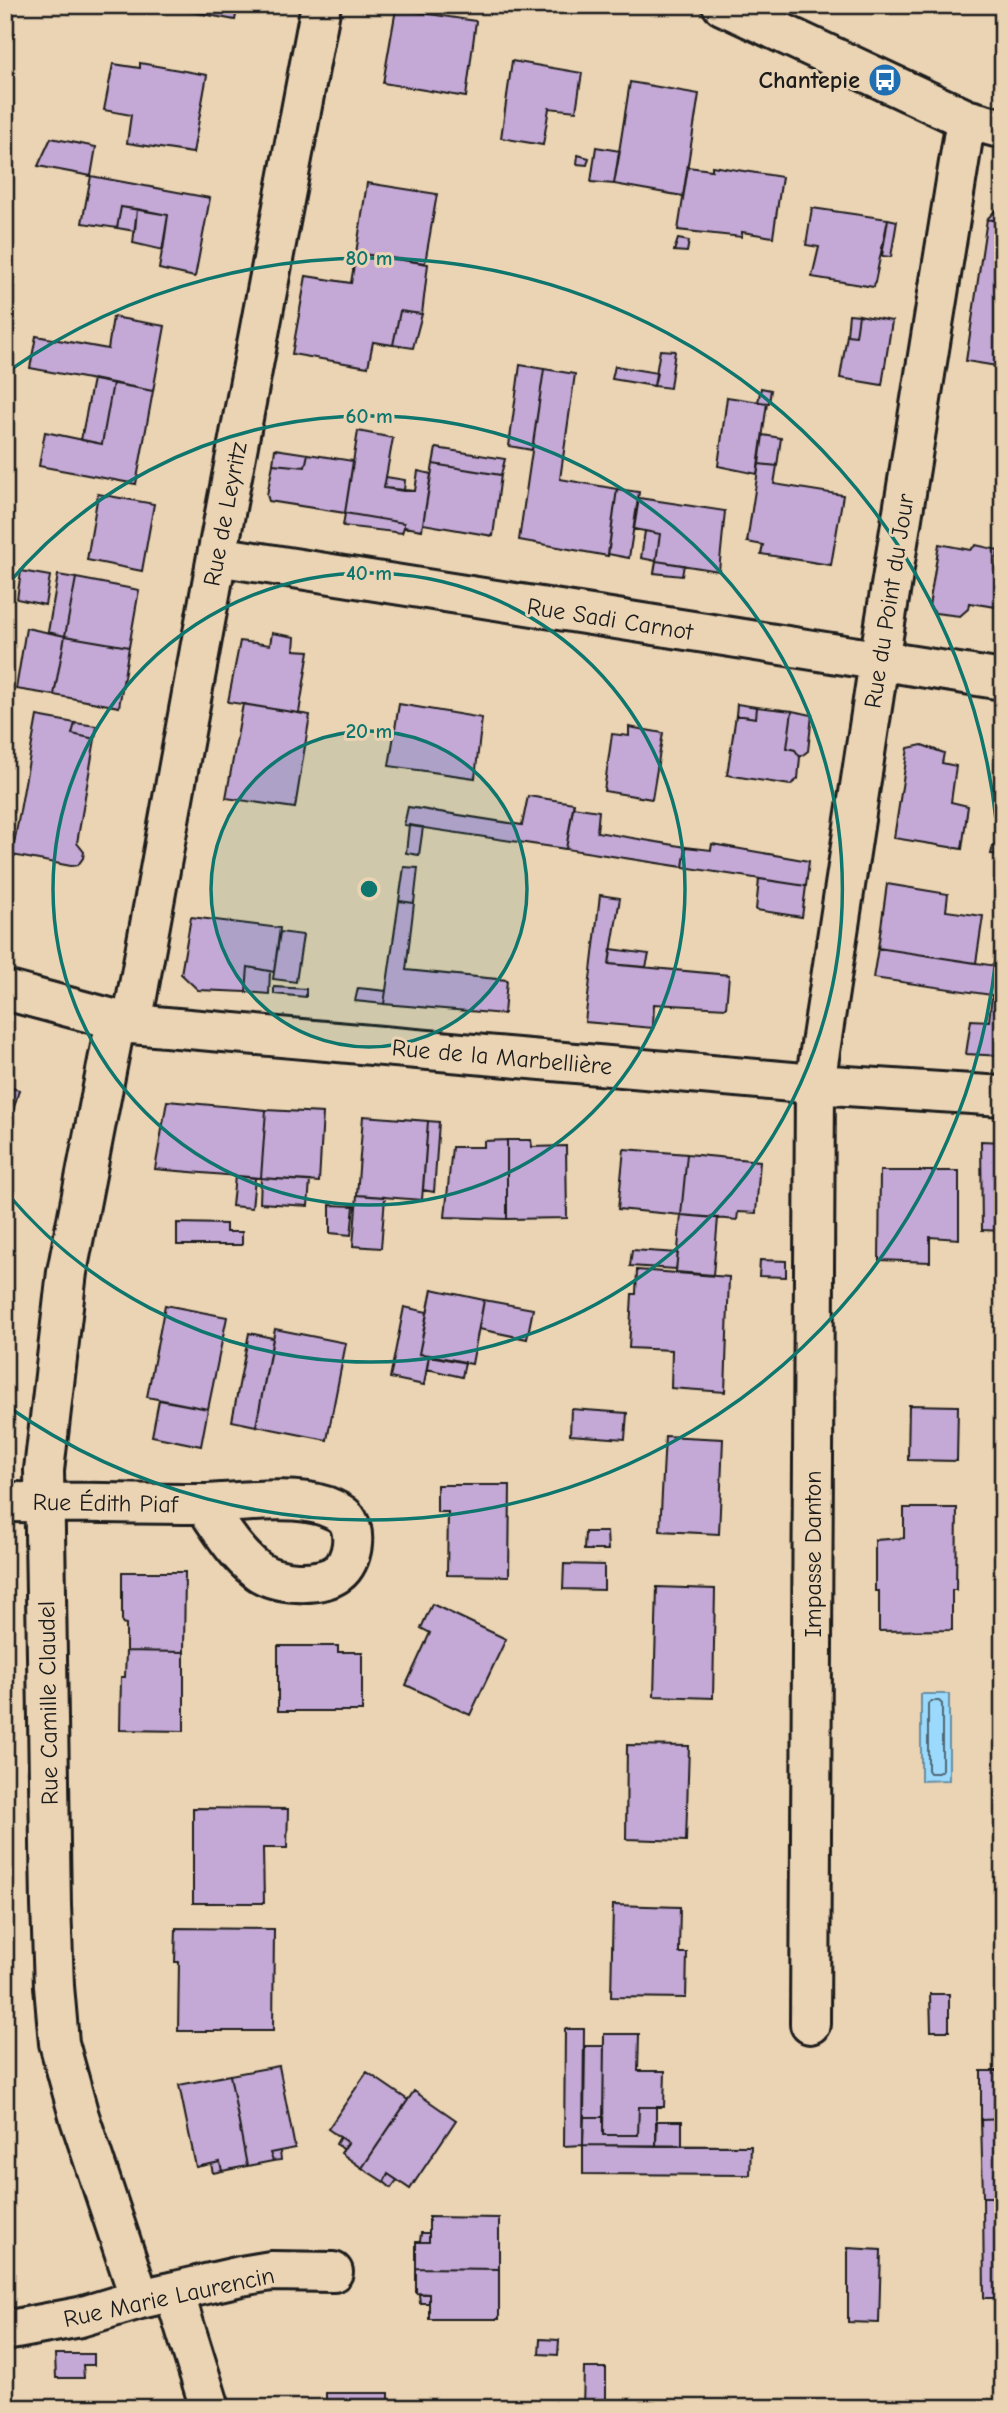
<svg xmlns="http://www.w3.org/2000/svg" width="1008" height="2413" viewBox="0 0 1008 2413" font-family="'Comic Neue',sans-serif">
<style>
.water{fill:#9bdafc;stroke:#688ea2;stroke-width:2}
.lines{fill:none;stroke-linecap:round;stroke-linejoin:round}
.shore{stroke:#4f6876;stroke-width:2}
.building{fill:#c4a8d5;stroke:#1c1c1c;stroke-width:2}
.minor-casing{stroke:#1c1c1c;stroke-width:44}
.minor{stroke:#ebd4b4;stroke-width:38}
.ring{fill:none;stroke:#0f766e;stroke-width:3.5}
.labels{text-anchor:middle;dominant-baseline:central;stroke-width:6;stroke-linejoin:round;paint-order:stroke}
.poi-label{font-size:24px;font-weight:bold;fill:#1c1c1c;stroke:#ebd4b4;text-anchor:end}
.street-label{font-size:24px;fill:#1c1c1c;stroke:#ebd4b4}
.centre{fill:#0f766e;stroke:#ebd4b4;stroke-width:3.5}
.ring-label{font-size:21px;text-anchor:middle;font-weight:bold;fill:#0f766e;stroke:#ebd4b4;stroke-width:6;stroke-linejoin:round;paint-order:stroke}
</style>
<rect width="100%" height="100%" fill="#ebd4b4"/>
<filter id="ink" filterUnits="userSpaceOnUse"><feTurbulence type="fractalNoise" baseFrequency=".0143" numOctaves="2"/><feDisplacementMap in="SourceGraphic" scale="14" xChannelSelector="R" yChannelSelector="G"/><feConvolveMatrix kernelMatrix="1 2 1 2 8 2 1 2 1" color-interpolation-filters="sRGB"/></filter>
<g filter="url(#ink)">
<!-- water -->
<path class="water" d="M921 1694H949V1780L921 1781Z"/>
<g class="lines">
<!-- shore -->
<path class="shore" d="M931 1701H939L942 1704V1770L938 1773H930L928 1770V1704Z"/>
</g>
<!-- building -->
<path class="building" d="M167 5H238L235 20 166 7Z
M396 9 476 21 466 97 383 83Z
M512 61 582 73 576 111 549 108 543 145 501 138Z
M140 63 207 75 193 153 127 143 131 115 104 110 113 64 140 68Z
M630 82 699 94 683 196 614 184Z
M51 138 96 147 91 176 38 166Z
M596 147 620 151 614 184 591 182Z
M578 155 589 158 587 165 577 164Z
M712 166 782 177 773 237 742 232V237L678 230 688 167 712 170Z
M91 176 210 198 195 277 159 269 168 215 121 207 117 228 82 223Z
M367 183 437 194 425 263 356 253Z
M1003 203V222L987 219Z
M121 207 137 209 135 231 117 228Z
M812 208 888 219 874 287 812 277 819 247 806 245Z
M137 209 168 215 163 250 133 243Z
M888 219 897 221 891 257 882 256Z
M987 219 1003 222V367L966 361Z
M678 239 689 241 687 252 674 251Z
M356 253 428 264 422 314 400 311 393 345 373 342 368 367 292 354 306 276 351 283Z
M400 311 422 314 413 348 393 345Z
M849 314 859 315 856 336 847 335Z
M859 315 892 321 882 385 840 378 847 335 856 336Z
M113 317 165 326 153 391 30 368 36 336 108 349Z
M660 350 675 351 670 388 654 386Z
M520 365 544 369 532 450 509 446Z
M615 366 657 373 654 386 612 379Z
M544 369 575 374 560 479 617 489 608 556 519 540Z
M93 379 113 383 102 444 81 440Z
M113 383 153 391 136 484 39 466 45 432 102 444Z
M761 388 771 390 769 403 758 402Z
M727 397 767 403 757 474 718 466Z
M358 431 393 438 384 488 415 491 418 471 431 474 422 530 404 527V523L345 513Z
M763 435 781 438 777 466 759 464Z
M436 448 505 459 501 475 433 464Z
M275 449 308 454 305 467 273 464Z
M308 454 353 461 345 513 269 501 267 495 273 464 305 467Z
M433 464 501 475 493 536 423 524Z
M759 464 777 466 774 484 843 495 831 565 761 554 763 545 747 542Z
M386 477 405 480 404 491 384 488Z
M617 489 639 492 629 558 608 554Z
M98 494 154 504 142 571 87 560Z
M639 498 725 511 719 571 656 561 660 534 634 529Z
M345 513 404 523V527L402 533 343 526Z
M645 531 660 534 656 561 641 558Z
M939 544 970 550 976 545 998 550 996 568 1003 569V608L969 603 968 609 960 616 935 613 929 606Z
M656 561 684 565 682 576 654 573Z
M21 571 50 576 45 605 17 599Z
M58 575 76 578 65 636 48 632Z
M76 578 139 590 129 647 65 636Z
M26 628 65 636 54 695 16 689Z
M272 633 295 637 294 650 309 651 299 713 228 702 240 641 270 645Z
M65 636 129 647 119 707 54 695Z
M243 704 310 715 295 808 226 798Z
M399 704 482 718 475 778 389 766Z
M737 704 757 707 756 718 736 715Z
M757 707 792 711 787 748 795 750 800 757 798 779 790 785 727 775 736 715 756 718Z
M792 711 812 715 808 751 800 757 795 750 787 748Z
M37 716 75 723 72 734 95 739 77 843 84 852 83 858 78 865 71 866 12 855Z
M75 723 97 726 95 739 72 734Z
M629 727 663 733 652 799 604 791 612 734 629 736Z
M922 745 944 753 942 763 956 766 951 802 968 806 962 849 894 838 908 748Z
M528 796 574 803 566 849 404 825 408 807 522 825Z
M573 807 599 811 597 832 686 847 683 867 566 849Z
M409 825 423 827 419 855 406 853Z
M712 844 809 861 806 886 683 867 686 847 711 850Z
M993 846 1003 848V855L991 854Z
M404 867 418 868 414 903 399 901Z
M759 879 806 886 802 917 756 910Z
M887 884 948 894 946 911 983 916 976 963 878 948Z
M600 895 620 898 609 964 729 975 726 1008 654 1004 653 1028 585 1022Z
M399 901 414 903 406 970 507 980 504 1014 384 1004Z
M191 917 280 928 274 972 248 967 246 992 198 990 181 974Z
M280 932 303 935 296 982 273 979Z
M878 948 1003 967V1056L966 1054 971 1020 989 1021 992 995 873 978Z
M611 949 649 954 646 967 609 964Z
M248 967 270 971 269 994 246 992Z
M274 987 306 989V997L274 994Z
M358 988 386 991 384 1004 355 1001Z
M5 1086 19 1090 5 1139Z
M167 1101 266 1110 261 1178 155 1169Z
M266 1110 323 1113 319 1182 261 1178Z
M363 1116 428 1121 422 1200 357 1195Z
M428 1121 439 1122 434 1192 423 1190Z
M507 1140H531L532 1147 566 1146 567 1218 507 1219Z
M507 1140V1219L445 1217 452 1147H484V1141Z
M981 1141 1003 1142V1231L982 1230Z
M624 1149 687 1154 681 1215 618 1209Z
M687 1154 760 1161 756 1213 738 1212 737 1220 681 1215Z
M880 1171H959V1239L930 1237V1262L879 1260Z
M235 1176 255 1178 252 1208 232 1206Z
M261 1178 310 1181 308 1206 260 1203Z
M357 1195 385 1197 381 1248 353 1246Z
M330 1205 354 1206 351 1235 330 1233Z
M681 1215 718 1218 713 1275 676 1272Z
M177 1223 226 1224V1232H242V1245H177Z
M632 1250 678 1253 676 1269 630 1266Z
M760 1260 786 1261V1277L759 1276Z
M637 1270 729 1277 725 1392 671 1388 672 1350 629 1348 632 1294H636Z
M432 1289 484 1300 472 1364 419 1354Z
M484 1300 533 1309 527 1339 479 1329Z
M165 1305 227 1317 208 1409 147 1397Z
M404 1307 427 1312 419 1354 429 1355 424 1385 390 1378Z
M275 1329 346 1343 327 1440 256 1426Z
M249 1333 273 1338 256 1426 232 1421Z
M429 1355 465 1362 462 1377 427 1369Z
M5 1387 10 1388 5 1426Z
M159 1400 208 1409 201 1446 152 1436Z
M909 1405 958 1406 957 1461 908 1460Z
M571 1409 627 1413 625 1439 570 1435Z
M665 1436 723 1439 719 1534 660 1531Z
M437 1485H510L509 1576 447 1575 448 1512H437Z
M904 1508H957L956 1590H952V1630L879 1631V1591H875V1540L904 1538Z
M585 1532H607L608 1550H584Z
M564 1564 604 1565V1590L563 1589Z
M122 1572H185L184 1652 126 1651V1624L122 1623Z
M657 1587 715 1589 713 1698 654 1696Z
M432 1604 506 1639 470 1715 406 1685 430 1633 421 1628Z
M278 1646H338V1652H362V1711H278Z
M126 1651 184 1652V1731L120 1730 121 1677H125Z
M627 1745 689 1746 686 1841 626 1839Z
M193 1808 288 1809 287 1848H263L264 1903H193Z
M613 1905 680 1907 679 1953H687L686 1998 611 1997Z
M176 1928 274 1929 273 2031H178L179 1962H175Z
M930 1994H949V2031H931Z
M565 2029H584L583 2145 564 2146Z
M604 2034H639L638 2071H665L664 2107H639L638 2135H603Z
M585 2046H604L603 2117H584Z
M279 2066 295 2148 270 2153 273 2161 247 2166 230 2075Z
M981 2071H1003V2119L981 2120Z
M367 2072 408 2100 362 2168 341 2153 348 2143 328 2129Z
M230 2075 247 2166 222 2171 220 2162 196 2167 179 2085Z
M414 2091 456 2120 410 2189 388 2174 384 2182 362 2168Z
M639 2107H656V2146L583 2145 584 2117H603V2135H638Z
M1003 2119V2197H983L981 2120Z
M657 2121H682V2146H656Z
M340 2137 348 2143 343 2149 336 2144Z
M583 2145 751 2146 750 2175 583 2174Z
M280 2151 281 2160 273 2161 270 2153Z
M220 2162 222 2171 213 2173 211 2164Z
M388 2174 397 2180 391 2188 384 2182Z
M983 2197H1003V2298H984Z
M429 2217 499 2218V2269L416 2268V2242H429Z
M421 2233H429V2242H420Z
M848 2248 881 2250 879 2323 848 2322Z
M416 2268 499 2269V2319H429V2294L416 2293Z
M419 2294H429V2303H420Z
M540 2339 559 2340 558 2355 539 2354Z
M55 2354H94V2365H83L84 2378H56Z
M584 2368H606V2408H583Z
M326 2393H389V2408H326Z"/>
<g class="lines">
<defs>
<path id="minor" d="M722 5 966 119 1003 129
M217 556 1003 680
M5 990 132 1024 815 1084 1003 1096
M116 1020 67 1272 44 1470 51 1905 54 1986 59 2043 79 2116 140 2299
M132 1024 217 556 321 5
M5 1502C71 1502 137 1504 203 1504 238 1503 293 1495 325 1506 330 1508 340 1512 344 1516 358 1529 353 1562 338 1573 319 1587 274 1584 257 1570 234 1552 220 1527 204 1504
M810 2024 815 1084 879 661 966 119
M174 2292 210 2408
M5 2331 80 2317 140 2299 241 2276 271 2271 333 2272"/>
</defs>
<!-- minor casing -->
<use href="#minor" class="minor-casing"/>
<!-- minor -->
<use href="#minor" class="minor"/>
</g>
</g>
<!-- distance rings -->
<circle cx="369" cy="889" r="158" fill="#0f766e" fill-opacity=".12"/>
<g class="ring">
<circle cx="369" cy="889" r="158"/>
<circle cx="369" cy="889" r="316"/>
<path d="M7 585A473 473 0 1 1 7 1193"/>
<path d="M7 372A631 631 0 1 1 7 1406"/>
</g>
<!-- icons -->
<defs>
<symbol id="bus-disc" viewBox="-11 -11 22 22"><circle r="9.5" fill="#1f6fb2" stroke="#ebd4b4"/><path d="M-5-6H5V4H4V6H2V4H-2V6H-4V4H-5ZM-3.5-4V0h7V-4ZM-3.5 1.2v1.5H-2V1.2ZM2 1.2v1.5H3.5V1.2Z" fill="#fff"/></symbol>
</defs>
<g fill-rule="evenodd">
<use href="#bus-disc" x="866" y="61" width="38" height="38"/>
</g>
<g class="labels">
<!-- poi labels -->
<g class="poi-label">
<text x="860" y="80">Chantepie</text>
</g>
<!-- street labels -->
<g class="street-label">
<text transform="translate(225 514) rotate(-79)">Rue de Leyritz</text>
<text transform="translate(889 601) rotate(-81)">Rue du Point du Jour</text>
<text transform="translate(610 619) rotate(9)">Rue Sadi Carnot</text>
<text transform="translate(502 1057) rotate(5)">Rue de la Marbellière</text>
<text transform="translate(105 1503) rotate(1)">Rue Édith Piaf</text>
<text transform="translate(813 1554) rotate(-90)">Impasse Danton</text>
<text transform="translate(48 1703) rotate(-91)">Rue Camille Claudel</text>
<text transform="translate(169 2297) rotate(-12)">Rue Marie Laurencin</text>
</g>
</g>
<circle cx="369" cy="889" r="10" class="centre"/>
<g class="ring-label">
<text x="369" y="265">80 m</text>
<text x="369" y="423">60 m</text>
<text x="369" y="580">40 m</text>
<text x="369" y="738">20 m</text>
</g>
<!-- margin -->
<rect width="1008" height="2413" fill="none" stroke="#ebd4b4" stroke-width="28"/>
<rect x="14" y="14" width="980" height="2385" fill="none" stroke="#1c1c1c" stroke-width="2.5" filter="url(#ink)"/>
</svg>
